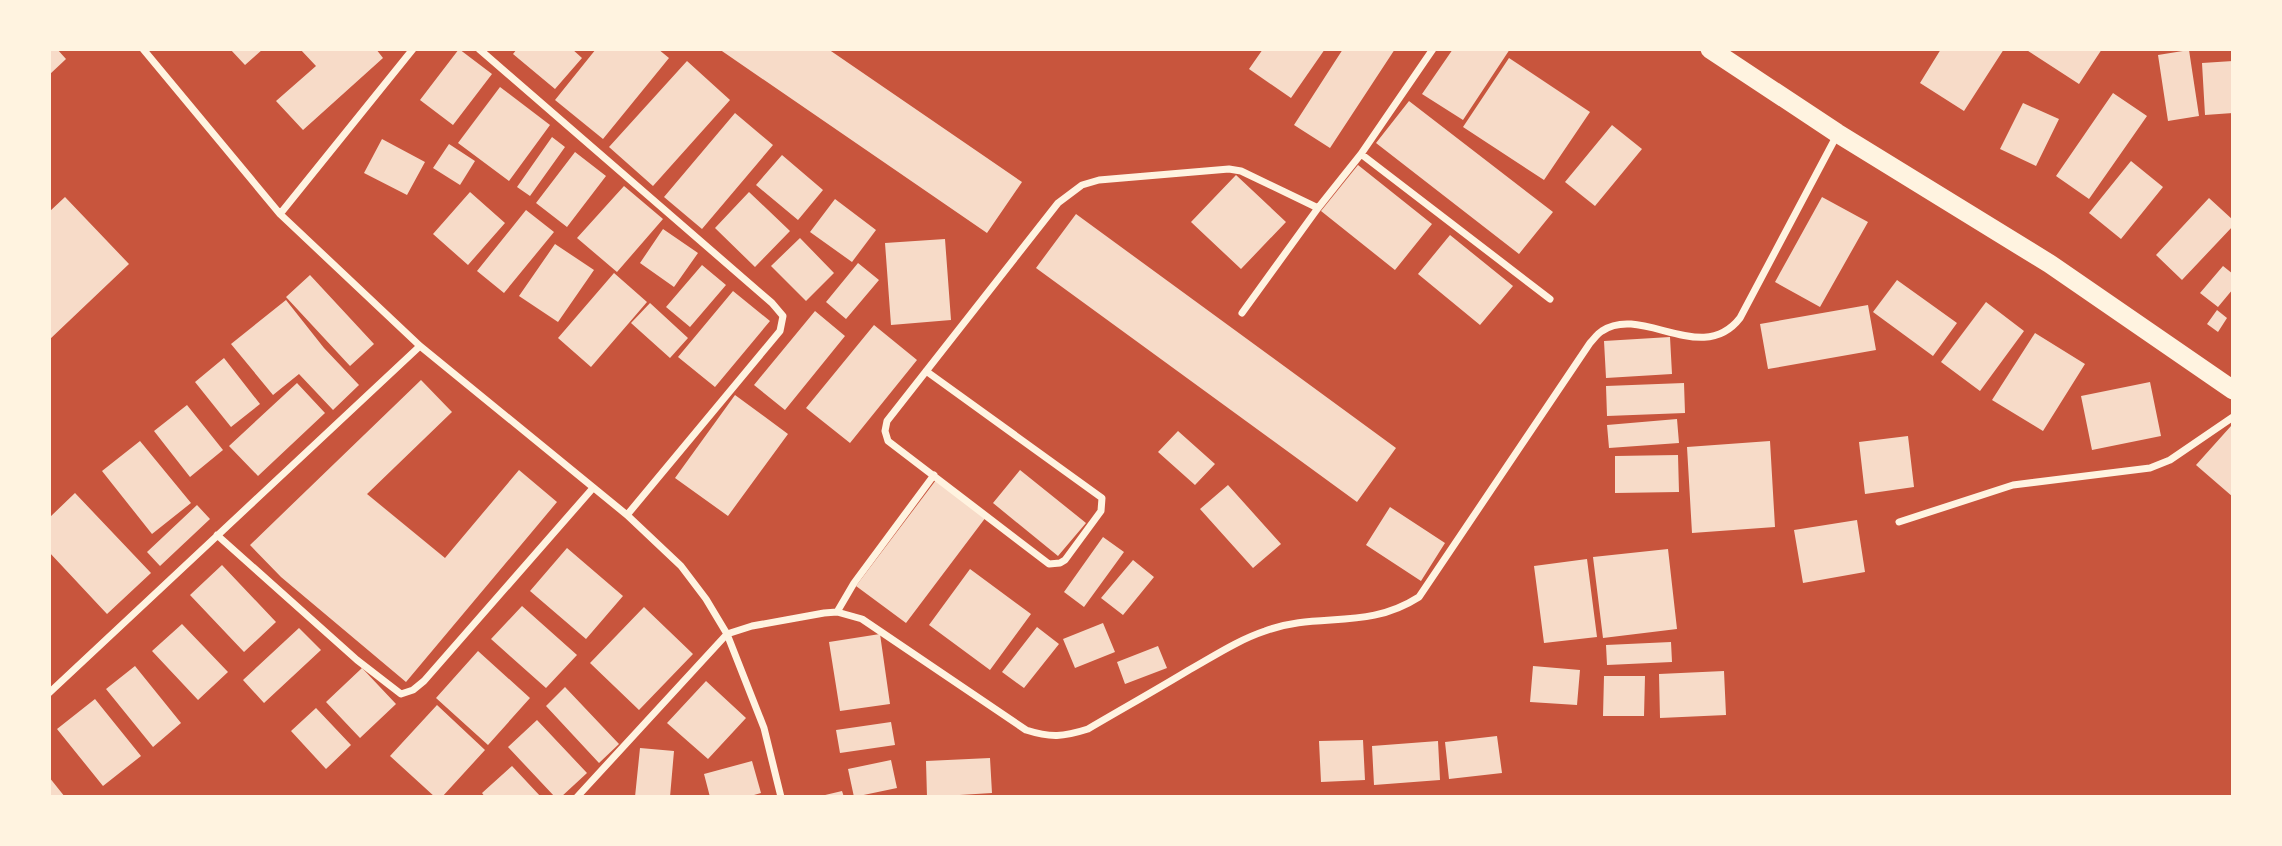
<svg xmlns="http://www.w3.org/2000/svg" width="2282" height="846" viewBox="0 0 2282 846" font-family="'DejaVu Sans',sans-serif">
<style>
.building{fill:#f7dbc8}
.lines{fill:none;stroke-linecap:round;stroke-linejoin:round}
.minor{stroke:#fff3e0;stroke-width:7}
.trunk{stroke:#fff3e0;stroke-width:19}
</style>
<rect width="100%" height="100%" fill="#c8553d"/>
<!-- building -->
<path class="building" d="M49 49H57L66 59 49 75Z
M230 49H263L245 65Z
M300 49H376L383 58 303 130 276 101 316 66Z
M459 49 492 74 453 125 420 100Z
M517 49H572L582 58 555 89 513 54Z
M596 49H658L669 58 603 139 555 100Z
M719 49H828L1022 182 987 233Z
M1263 49H1325L1291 98 1249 69Z
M1343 49H1395L1330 148 1294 125Z
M1453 49H1510L1463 120 1422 94Z
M1941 49H2004L1964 111 1920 83Z
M2025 49H2102L2079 84Z
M2189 50 2199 116 2168 121 2158 55Z
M1509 58 1590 112 1544 180 1463 127Z
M687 61 730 100 653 186 609 147Z
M2233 61V113L2205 115 2202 63Z
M500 87 550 125 509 181 458 143Z
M2113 93 2147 116 2089 199 2056 176Z
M1409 101 1553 212 1519 254 1376 143Z
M2023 103 2059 119 2036 166 2000 149Z
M735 113 773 145 702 229 664 197Z
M1612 125 1642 149 1595 206 1565 182Z
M552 137 565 147 530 196 517 187Z
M382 139 425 162 407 195 364 173Z
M449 144 475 161 460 185 433 168Z
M575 152 606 176 567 227 536 203Z
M782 155 823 190 798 220 756 185Z
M2131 161 2163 187 2121 239 2089 213Z
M1358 165 1432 224 1395 270 1321 211Z
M1236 175 1286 222 1241 269 1191 222Z
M624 186 663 219 617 272 577 238Z
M470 192 505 223 468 265 433 234Z
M749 192 790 231 755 267 715 228Z
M65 197 129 264 49 340V212Z
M1822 197 1868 222 1820 307 1775 282Z
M2209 198 2233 220V226L2182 280 2156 255Z
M835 199 876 230 852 262 810 232Z
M526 210 554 232 504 293 477 271Z
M1076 214 1396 448 1357 502 1036 268Z
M663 229 698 253 674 287 640 263Z
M1450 235 1513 286 1480 325 1418 274Z
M800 238 834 273 806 301 771 266Z
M945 239 951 320 891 325 885 243Z
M555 244 594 270 558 322 519 296Z
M858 263 879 280 846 319 826 302Z
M702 265 726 285 690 327 666 307Z
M2223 266 2233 274V289L2218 307 2200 293Z
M614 273 647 302 591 367 558 338Z
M310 275 374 344 350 366 286 297Z
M1897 280 1957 323 1933 356 1873 312Z
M733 291 770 321 715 387 678 357Z
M286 300 324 348 359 385 333 410 299 374 273 395 231 344Z
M1986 302 2024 331 1980 391 1941 362Z
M650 303 688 338 670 358 631 323Z
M1868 305 1876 350 1768 369 1760 324Z
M2217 310 2227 318 2218 332 2207 324Z
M815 311 845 336 785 410 754 385Z
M874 325 917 360 850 443 806 408Z
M2035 333 2085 364 2043 431 1992 400Z
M1670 337 1672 374 1606 378 1604 341Z
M224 358 260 404 231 427 195 382Z
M421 380 452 412 367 494 445 558 519 470 557 502 406 682 281 577 250 545Z
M2150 382 2161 436 2092 450 2081 396Z
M297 383 325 413 258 476 229 446Z
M1684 383 1685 413 1607 416 1606 386Z
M735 395 788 434 728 516 675 478Z
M187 405 223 450 190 477 154 431Z
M1677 419 1679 443 1609 448 1607 425Z
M2231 426 2233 428V497L2196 465Z
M1178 431 1215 464 1195 485 1158 452Z
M1908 436 1914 487 1865 494 1859 442Z
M140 441 191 503 152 534 102 471Z
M1770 441 1775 527 1692 533 1687 447Z
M1678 455 1679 492 1615 493V456Z
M1020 470 1086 523 1058 556 993 503Z
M936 480 986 517 906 623 856 586Z
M1228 485 1281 544 1253 568 1200 509Z
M75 493 151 573 107 614 49 552V518Z
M197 505 210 519 160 566 147 552Z
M1390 507 1445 543 1421 581 1366 545Z
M1857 520 1865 572 1803 583 1794 530Z
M1103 537 1124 552 1084 607 1064 592Z
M567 548 623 596 586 639 530 591Z
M1668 549 1677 629 1603 638 1593 557Z
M1587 559 1597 637 1544 643 1534 566Z
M1133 560 1154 577 1123 615 1101 598Z
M222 565 276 622 244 652 190 595Z
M970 569 1031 614 990 670 929 625Z
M522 606 577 655 546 688 491 639Z
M644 607 693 654 639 710 590 663Z
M1103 623 1115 652 1075 668 1063 639Z
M182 624 228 672 198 700 152 651Z
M1037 627 1059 644 1024 688 1002 672Z
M299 628 321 650 264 703 243 680Z
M880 634 890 704 840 711 829 642Z
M1671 642 1672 662 1607 665 1606 645Z
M1158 646 1167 668 1125 684 1117 662Z
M478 651 530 698 488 745 436 698Z
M135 666 181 723 153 747 106 689Z
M1533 666 1580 670 1577 705 1530 702Z
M362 668 396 704 360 738 326 702Z
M1724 671 1726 715 1660 718 1659 674Z
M1604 676H1645L1644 716H1603Z
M706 681 746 718 708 759 667 723Z
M565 687 619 744 599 763 546 706Z
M95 699 141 756 103 786 57 729Z
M437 705 485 750 442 797H435L390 756Z
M316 708 351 745 326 769 291 731Z
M537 720 587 773 561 797H555L508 747Z
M891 722 895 745 840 753 836 730Z
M1497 736 1502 773 1449 779 1445 742Z
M1363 740 1365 780 1321 782 1319 741Z
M1438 741 1440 780 1374 785 1372 746Z
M640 748 674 751 670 797H635Z
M990 758 992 793 927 797 926 761Z
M891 760 897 788 854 797 848 769Z
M752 761 761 793 747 797H710L704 774Z
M512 766 541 797H485L482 793Z
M49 777 65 797H49Z
M842 791 844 797H822L821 796Z"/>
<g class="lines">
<!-- minor -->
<path class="minor" d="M143 49 280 214 420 346 627 515 681 566 706 599 727 634 764 728 781 797
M479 49 772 303 783 316 780 331 627 515
M1361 154 1550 299
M280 214 413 49
M1242 313 1318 208 1361 154 1433 49
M926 371 1102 498 1101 511 1065 560 1060 563 1049 564 888 441 885 431 887 421 1058 203 1082 185 1099 180 1229 169 1241 171 1318 208
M1899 522 2013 485 2150 468 2170 460 2233 417
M217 535 357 660 401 694 413 690 424 681 593 488
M837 612 854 583 934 475
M49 693 420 346
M577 797 727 634 752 626 824 613 837 612 862 619 1026 730C1051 738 1063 737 1088 729 1122 709 1156 690 1189 670 1214 656 1238 640 1265 631 1319 611 1366 631 1419 597L1590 343C1594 339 1597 334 1602 331 1642 304 1702 367 1740 318L1837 135"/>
<!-- trunk -->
<path class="trunk" d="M1710 49 1837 133 2050 264 2233 390"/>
</g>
<!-- border -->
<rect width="2282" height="846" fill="none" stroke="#fff3e0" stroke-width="102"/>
</svg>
